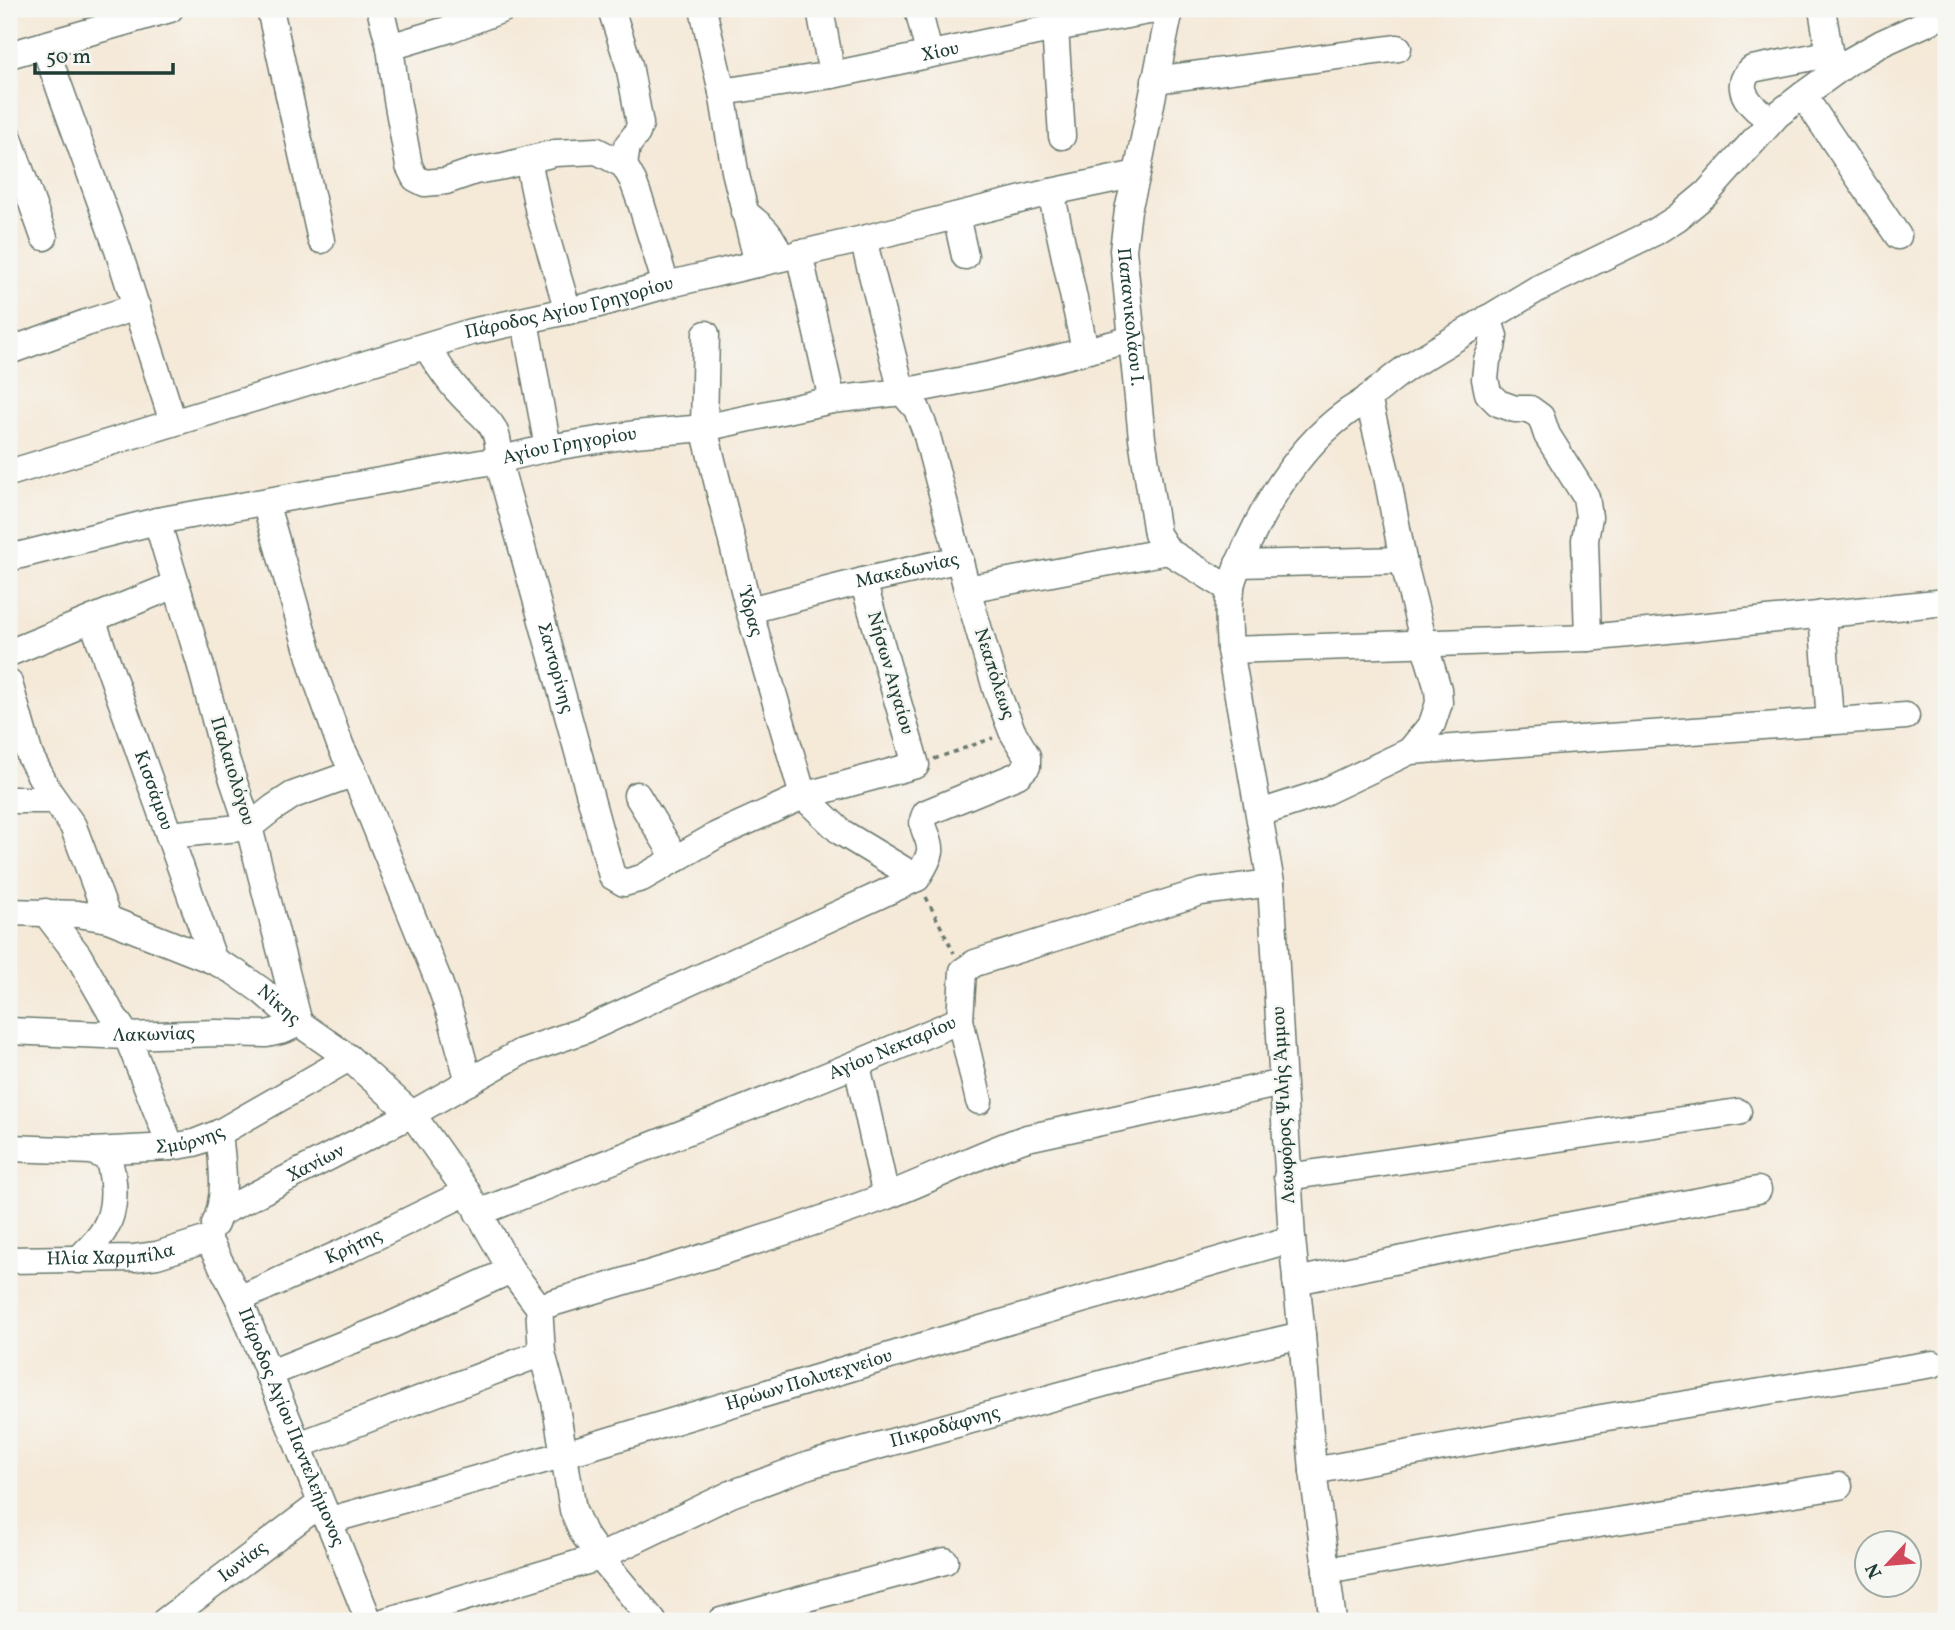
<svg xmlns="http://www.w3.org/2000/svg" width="1955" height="1630" viewBox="0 0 1955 1630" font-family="Vollkorn,serif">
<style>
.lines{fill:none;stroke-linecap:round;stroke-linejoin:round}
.minor-casing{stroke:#6a796d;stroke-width:29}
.path{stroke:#6a796d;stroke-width:3.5;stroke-dasharray:5 5;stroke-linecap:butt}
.minor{stroke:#fff;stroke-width:26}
.labels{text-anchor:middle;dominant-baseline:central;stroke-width:5;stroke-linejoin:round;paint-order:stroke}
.street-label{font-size:19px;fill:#1f3d34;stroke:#f6f6f2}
</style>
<rect width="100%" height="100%" fill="#f6f6f2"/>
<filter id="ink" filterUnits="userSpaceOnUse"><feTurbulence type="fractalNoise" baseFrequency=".0143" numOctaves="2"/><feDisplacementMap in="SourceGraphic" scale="14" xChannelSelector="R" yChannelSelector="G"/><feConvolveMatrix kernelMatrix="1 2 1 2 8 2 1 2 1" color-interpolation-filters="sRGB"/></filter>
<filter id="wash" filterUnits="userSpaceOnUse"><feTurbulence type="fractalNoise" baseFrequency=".00686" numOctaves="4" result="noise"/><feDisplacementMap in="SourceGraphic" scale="28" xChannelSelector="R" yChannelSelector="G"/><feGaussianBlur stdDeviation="1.57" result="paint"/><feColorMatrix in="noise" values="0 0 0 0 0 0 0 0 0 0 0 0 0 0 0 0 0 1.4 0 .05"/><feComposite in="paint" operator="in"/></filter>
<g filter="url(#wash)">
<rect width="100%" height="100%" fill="#f5e9d8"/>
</g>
<g filter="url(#ink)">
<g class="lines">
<defs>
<g id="minor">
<path d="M270 9 321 240"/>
<path d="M380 9 390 47"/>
<path d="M503 9 450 29 390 47 397 100 409 166 415 178 425 183 446 181 475 171 504 166 555 153 597 151 624 165 633 181 641 203 666 285"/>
<path d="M611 9 629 65 640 124 637 133 627 146 624 165"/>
<path d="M703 9 722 92 735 171 758 264"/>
<path d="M820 9 832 75"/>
<path d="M918 9 929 53"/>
<path id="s1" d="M1170 9 1137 174 1128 210 1123 250 1142 438 1157 534 1168 551 1231 590"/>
<path d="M1822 9 1832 68"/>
<path d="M1055 28 1062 136"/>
<path d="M44 45 117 247 173 422"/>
<path d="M9 55 170 9"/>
<path d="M1155 80 1398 48"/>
<path id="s2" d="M722 92 832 75 1055 28 1160 9"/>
<path d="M1803 95 1898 236"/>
<path d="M1772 120C1754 110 1729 88 1752 69L1828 54"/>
<path d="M9 138 44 237"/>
<path d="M528 160 539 213 568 311"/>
<path d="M1051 192 1085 350"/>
<path d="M744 212C762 226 774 235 780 258"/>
<path d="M956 216 965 256"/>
<path d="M863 239 902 392 917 409 926 432 967 589 1168 551"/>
<path d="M799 253 832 400"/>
<path d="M1488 318 1494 336 1492 348 1487 360 1485 379 1488 393 1498 403 1515 409H1530L1541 417 1547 435 1586 497 1589 517 1585 540 1588 638"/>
<path d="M525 321 548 448"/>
<path id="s3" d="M706 334 704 428 749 610 803 796"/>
<path id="s4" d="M426 346C436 362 446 378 459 392 480 417 502 421 498 460L612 876 624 883 642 878 717 835 803 796 916 765 863 581"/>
<path d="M9 351 86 323 137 307"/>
<path d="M1368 398 1387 476 1403 560 1424 643 1438 689 1439 703 1432 724 1410 751"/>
<path id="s5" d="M9 473 471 332 599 304 666 285 863 239 1051 192 1137 174"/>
<path d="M265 502 316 678 341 747 353 771 439 982 451 1016 469 1082"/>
<path id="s6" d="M9 558 157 521 498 460 548 448 635 434 704 428 832 400 902 392 990 375 1133 339"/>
<path d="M1238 564 1403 560"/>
<path id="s7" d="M749 610 863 581 960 559"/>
<path d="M1822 614 1830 721"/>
<path id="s8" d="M92 619 214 961"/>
<path d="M1230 650 1588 638 1946 602"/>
<path d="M9 653 175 585"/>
<path d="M9 683 30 756 49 792 73 826 108 919"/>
<path d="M637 795 676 859"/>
<path d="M803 796 841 832 917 878"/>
<path d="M9 800H54"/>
<path d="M1260 813 1322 793 1410 751 1906 716"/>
<path d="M169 835 249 827 273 808 293 795 346 776 353 771"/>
<path id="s9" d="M9 912 78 914 108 919 214 961 235 972 262 991 299 1023 349 1058 412 1114 467 1192 511 1270 539 1307 542 1353 555 1401 573 1510 583 1533 600 1557 653 1621"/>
<path d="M45 912 78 955 110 1011 127 1036 171 1147"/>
<path d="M960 1020 979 1101"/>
<path id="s10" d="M9 1031 127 1036 217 1033 266 1034 284 1030 299 1023 249 827 224 753 200 663 157 521"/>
<path d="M857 1065 886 1196"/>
<path id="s11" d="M9 1148 92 1151 171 1147 194 1143 219 1133 349 1058"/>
<path d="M1287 1177 1738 1112"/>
<path id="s12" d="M220 1213 412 1114 521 1052 585 1030 917 878C922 870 928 861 930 852 932 836 917 827 926 813L1018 775 1027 766V756L1012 731 997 692 967 589"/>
<path id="s13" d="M478 1213C639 1150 801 1089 960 1020L963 971 975 963 1201 892 1271 883"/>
<path d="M215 1224C228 1195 222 1163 219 1133"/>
<path id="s14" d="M208 1239 239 1299 369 1621"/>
<path id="s15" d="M9 1260 134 1258 157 1255 208 1239"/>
<path d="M78 1260C86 1251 98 1241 104 1230 117 1209 115 1180 108 1158L92 1151"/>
<path d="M1296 1281 1540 1231 1758 1190"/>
<path id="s16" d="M239 1299 350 1249 467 1192"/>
<path d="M539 1307C654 1272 771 1239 884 1197 933 1179 978 1154 1027 1138L1282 1083"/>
<path d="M268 1374 389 1326 511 1270"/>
<path d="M299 1445 542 1353"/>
<path d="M1313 1471 1601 1418 1933 1364"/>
<path id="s17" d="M327 1521 565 1454 933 1343 1292 1239"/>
<path d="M1326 1571 1560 1530 1839 1486"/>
<path id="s18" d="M165 1621 321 1503"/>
<path id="s19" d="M386 1621 600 1557 731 1494 809 1465 1155 1369 1302 1335"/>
<path d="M721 1621 945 1561"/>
<path d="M1333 1621 1313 1471 1302 1335 1292 1239 1271 883 1230 650C1229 631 1227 611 1230 591 1233 573 1242 557 1249 541 1272 492 1302 445 1346 413 1353 408 1361 404 1368 398 1383 387 1395 375 1411 365L1537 289 1655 232 1677 218 1707 193 1777 115 1803 95 1850 61 1882 43 1946 14"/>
</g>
</defs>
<!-- minor casing -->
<use href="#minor" class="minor-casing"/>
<!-- path -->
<path class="path" d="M934 759 993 738
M926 897 954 953"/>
<!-- minor -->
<use href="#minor" class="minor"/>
</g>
</g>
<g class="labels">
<!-- street labels -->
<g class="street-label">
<text stroke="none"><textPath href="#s2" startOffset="222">Χίου</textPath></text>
<text stroke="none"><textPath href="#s5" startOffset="584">Πάροδος Αγίου Γρηγορίου</textPath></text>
<text stroke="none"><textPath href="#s1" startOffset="313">Παπανικολάου Ι.</textPath></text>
<text stroke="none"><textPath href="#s6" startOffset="572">Αγίου Γρηγορίου</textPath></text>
<text stroke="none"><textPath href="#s7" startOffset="163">Μακεδωνίας</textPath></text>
<text stroke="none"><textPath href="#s3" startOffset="284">Ύδρας</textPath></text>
<text stroke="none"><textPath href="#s4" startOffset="355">Σαντορίνης</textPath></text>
<text transform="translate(890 673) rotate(74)">Νήσων Αιγαίου</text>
<text transform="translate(994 674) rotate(72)">Νεαπόλεως</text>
<text transform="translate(232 771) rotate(73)">Παλαιολόγου</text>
<text stroke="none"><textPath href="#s8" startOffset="182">Κισσάμου</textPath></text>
<text stroke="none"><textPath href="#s9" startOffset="292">Νίκης</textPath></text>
<text stroke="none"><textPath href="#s10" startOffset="145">Λακωνίας</textPath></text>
<text stroke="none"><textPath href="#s13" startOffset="446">Αγίου Νεκταρίου</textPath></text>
<text transform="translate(1284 1105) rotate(-93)">Λεωφόρος Ψιλής Άμμου</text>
<text stroke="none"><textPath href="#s11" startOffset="182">Σμύρνης</textPath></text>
<text stroke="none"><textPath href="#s12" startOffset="108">Χανίων</textPath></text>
<text stroke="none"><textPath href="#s16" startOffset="126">Κρήτης</textPath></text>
<text stroke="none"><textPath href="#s15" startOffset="102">Ηλία Χαρμπίλα</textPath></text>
<text stroke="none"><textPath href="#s17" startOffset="502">Ηρώων Πολυτεχνείου</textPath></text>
<text stroke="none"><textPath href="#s19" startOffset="593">Πικροδάφνης</textPath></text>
<text stroke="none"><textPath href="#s14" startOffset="206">Πάροδος Αγίου Παντελεήμονος</textPath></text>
<text stroke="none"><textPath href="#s18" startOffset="98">Ιωνίας</textPath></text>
</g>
</g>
<!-- margin -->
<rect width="1955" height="1630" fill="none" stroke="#f6f6f2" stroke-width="35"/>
<!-- north arrow -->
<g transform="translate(1888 1564) rotate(244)"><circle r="33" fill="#f6f6f2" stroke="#a0aca6" stroke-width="2"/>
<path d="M0-5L12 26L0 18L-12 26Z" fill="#d1495b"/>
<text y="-10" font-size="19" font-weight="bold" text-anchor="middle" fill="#1f3d34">N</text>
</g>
<!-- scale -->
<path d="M35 63v10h138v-10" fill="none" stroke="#1f3d34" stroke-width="3.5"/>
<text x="46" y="63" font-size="21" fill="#1f3d34" stroke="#f6f6f2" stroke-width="5" paint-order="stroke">50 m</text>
</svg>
